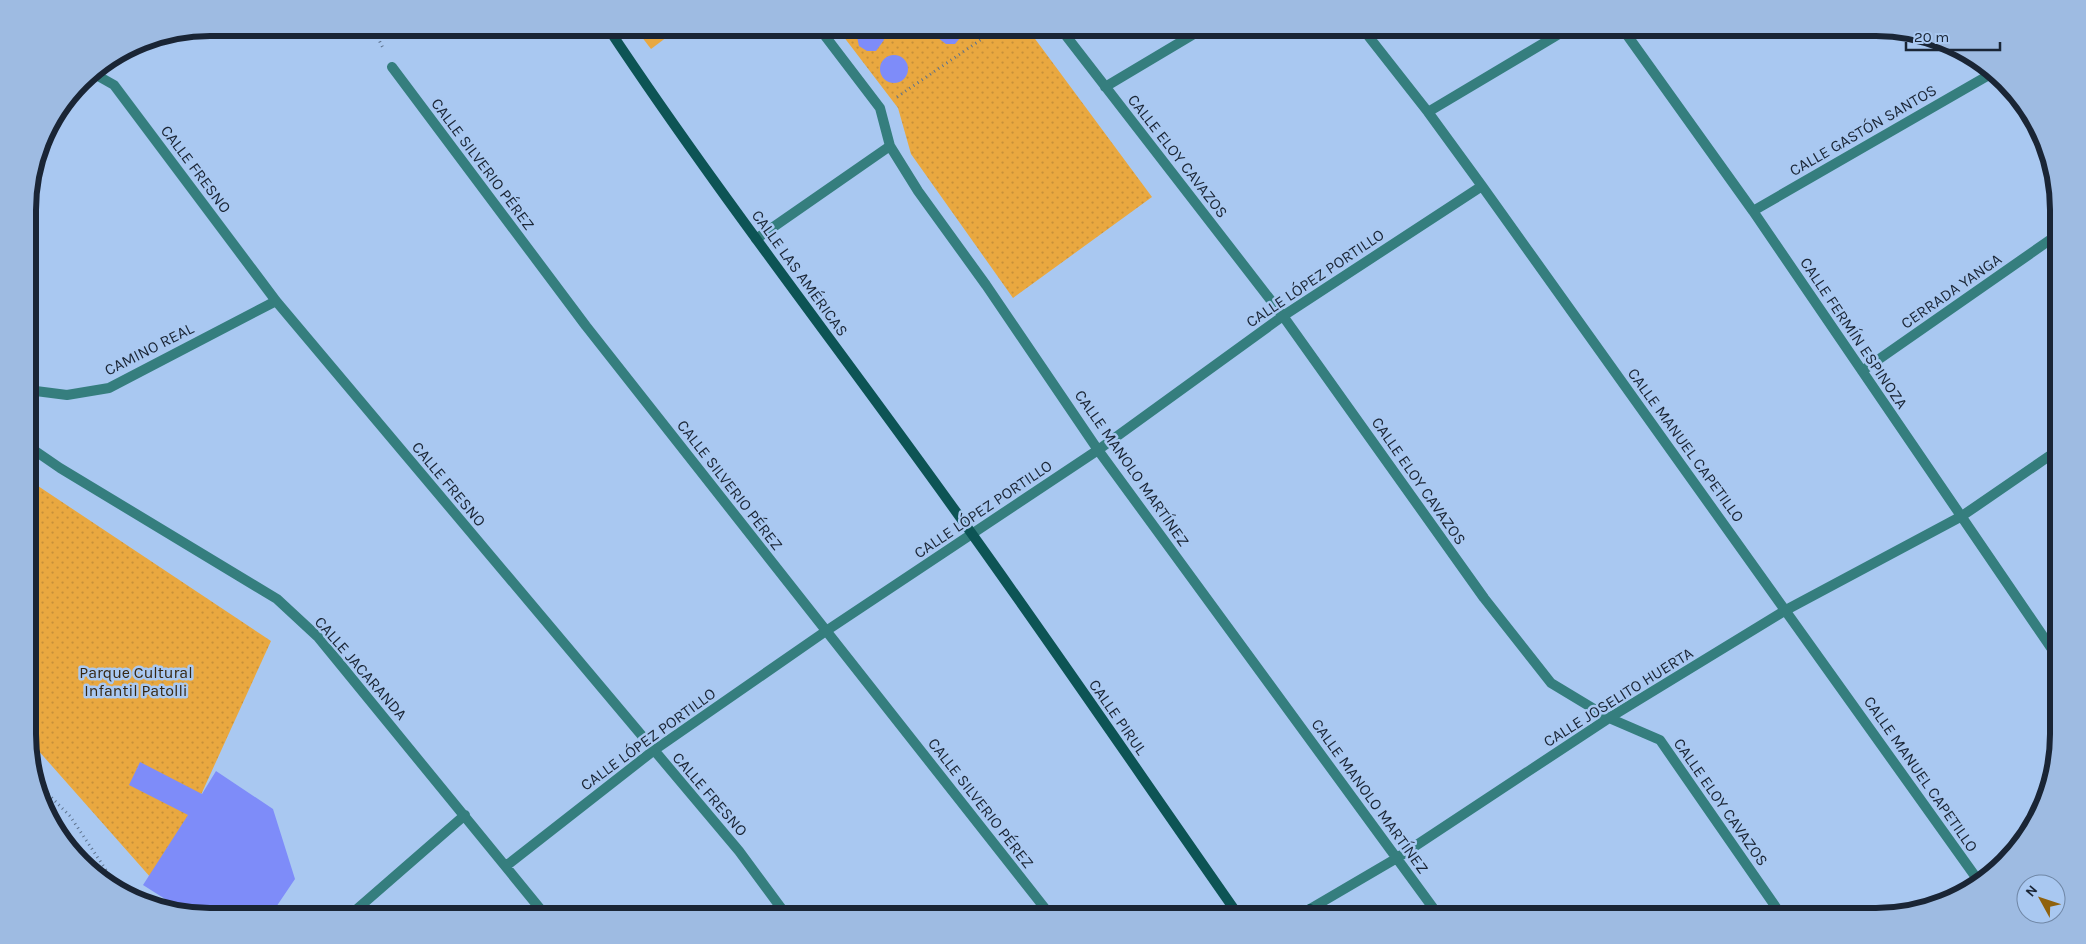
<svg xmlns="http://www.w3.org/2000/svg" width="2086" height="944" viewBox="0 0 2086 944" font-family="Karla,sans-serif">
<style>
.green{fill:#e9a840}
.park{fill:url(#park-dots)}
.building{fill:#7e8cf9}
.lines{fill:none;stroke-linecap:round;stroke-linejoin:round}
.path{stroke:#5d728d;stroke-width:3;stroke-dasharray:1 4;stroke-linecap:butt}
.street{stroke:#357e7e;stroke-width:10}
.secondary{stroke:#0d5455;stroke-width:10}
.labels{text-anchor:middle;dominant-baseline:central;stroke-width:5;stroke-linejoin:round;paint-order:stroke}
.street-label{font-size:16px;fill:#1a2535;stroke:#a9c8f1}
.park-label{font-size:16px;fill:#352713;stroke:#a9c8f1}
.rim{fill:none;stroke:#1a2535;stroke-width:6}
</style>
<defs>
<pattern id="park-dots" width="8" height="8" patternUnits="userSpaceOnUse" patternTransform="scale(1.25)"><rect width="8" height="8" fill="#e9a840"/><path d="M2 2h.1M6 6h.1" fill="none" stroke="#c79039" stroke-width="1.8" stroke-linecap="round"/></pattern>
</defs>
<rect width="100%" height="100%" fill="#a9c8f1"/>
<!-- green -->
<path class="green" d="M635 28H679L651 49Z"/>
<!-- park -->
<path class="park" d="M837 28H1027L1152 197 1013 298 911 154 898 108Z
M29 480 271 641 159 887 29 740Z"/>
<!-- building -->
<path class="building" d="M862 28H880L883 31 884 40 876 51H867L859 46 857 37Z
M937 28H963L964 33 955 44H946L938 38 936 35Z
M880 69a14 14 0 1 1 28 0a14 14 0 1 1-28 0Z
M140 762 202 794 216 771 273 809 295 879 270 916H211L184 911 143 885 188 815 129 785Z"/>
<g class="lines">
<!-- path -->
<path class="path" d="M373 28 383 48
M897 97 998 28
M41 787 70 816 114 882"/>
<!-- street -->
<path class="street" d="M819 28 880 108 890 146 918 191 986 285 1098 450 1439 916
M1060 28 1283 316 1484 598 1551 683 1609 718 1660 740 1782 916
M1362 28 1428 112 1482 186 1980 883
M1622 28 1753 211 2058 658
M392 67 586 326 1051 916
M91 72 114 85 276 301 739 851 787 916
M1105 87 1204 28
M1428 112 1569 28
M1753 211 1989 75
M756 239 890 146
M1862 371 2057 235
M28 390 67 395 109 388 276 301
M28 446 60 468 277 599 318 637 546 916
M506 866 653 751 826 631 1098 450 1283 316 1482 186
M1310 909 1397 858 1609 718 1786 610 1962 516 2058 450
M349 916 465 815"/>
<!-- secondary -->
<path class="secondary" d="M608 28C723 201 852 365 972 534 1063 661 1150 789 1239 916
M1298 916 1310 909 1314 916"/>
</g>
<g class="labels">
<!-- street labels -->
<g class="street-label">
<text transform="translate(1863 130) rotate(-30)">CALLE GASTÓN SANTOS</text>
<text transform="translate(1178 156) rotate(52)">CALLE ELOY CAVAZOS</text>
<text transform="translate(483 164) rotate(53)">CALLE SILVERIO PÉREZ</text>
<text transform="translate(196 169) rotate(53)">CALLE FRESNO</text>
<text transform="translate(800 273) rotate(54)">CALLE LAS AMÉRICAS</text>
<text transform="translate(1315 278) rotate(-34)">CALLE LÓPEZ PORTILLO</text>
<text transform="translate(1951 291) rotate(-35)">CERRADA YANGA</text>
<text transform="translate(1854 333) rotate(56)">CALLE FERMÍN ESPINOZA</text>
<text transform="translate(149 349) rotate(-27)">CAMINO REAL</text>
<text transform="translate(1686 445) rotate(54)">CALLE MANUEL CAPETILLO</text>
<text transform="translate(1132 468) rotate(55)">CALLE MANOLO MARTÍNEZ</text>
<text transform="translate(1419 481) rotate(55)">CALLE ELOY CAVAZOS</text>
<text transform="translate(449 484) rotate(50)">CALLE FRESNO</text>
<text transform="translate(730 485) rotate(52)">CALLE SILVERIO PÉREZ</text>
<text transform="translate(983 509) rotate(-34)">CALLE LÓPEZ PORTILLO</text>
<text transform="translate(361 668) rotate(49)">CALLE JACARANDA</text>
<text transform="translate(1618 697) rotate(-32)">CALLE JOSELITO HUERTA</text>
<text transform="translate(1118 717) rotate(55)">CALLE PIRUL</text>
<text transform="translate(648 739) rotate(-36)">CALLE LÓPEZ PORTILLO</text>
<text transform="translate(1921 774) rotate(55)">CALLE MANUEL CAPETILLO</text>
<text transform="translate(710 794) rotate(49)">CALLE FRESNO</text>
<text transform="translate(1370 796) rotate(54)">CALLE MANOLO MARTÍNEZ</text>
<text transform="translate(1721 802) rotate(55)">CALLE ELOY CAVAZOS</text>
<text transform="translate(981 803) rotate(52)">CALLE SILVERIO PÉREZ</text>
</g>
<!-- park labels -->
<g class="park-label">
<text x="136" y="672">Parque Cultural<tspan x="136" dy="18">Infantil Patolli</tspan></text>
</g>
</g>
<!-- crop -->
<path d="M0 0H2086V944H0ZM210 36H1876A174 174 0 0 1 2050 210V734A174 174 0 0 1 1876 908H210A174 174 0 0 1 36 734V210A174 174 0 0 1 210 36Z" fill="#9ebbe2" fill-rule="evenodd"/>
<path class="rim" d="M210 36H1876A174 174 0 0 1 2050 210V734A174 174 0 0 1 1876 908H210A174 174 0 0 1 36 734V210A174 174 0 0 1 210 36Z"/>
<!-- north arrow -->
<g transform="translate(2041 899) rotate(310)"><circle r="24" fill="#a9c8f1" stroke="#7087a6"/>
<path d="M0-4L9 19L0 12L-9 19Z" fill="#90620d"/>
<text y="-8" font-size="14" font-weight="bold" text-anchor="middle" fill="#1a2535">N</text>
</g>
<!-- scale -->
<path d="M1906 42v8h94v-8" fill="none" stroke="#1a2535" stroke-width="2.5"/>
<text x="1914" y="42" font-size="15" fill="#1a2535" stroke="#a9c8f1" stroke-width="4" paint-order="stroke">20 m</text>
</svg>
